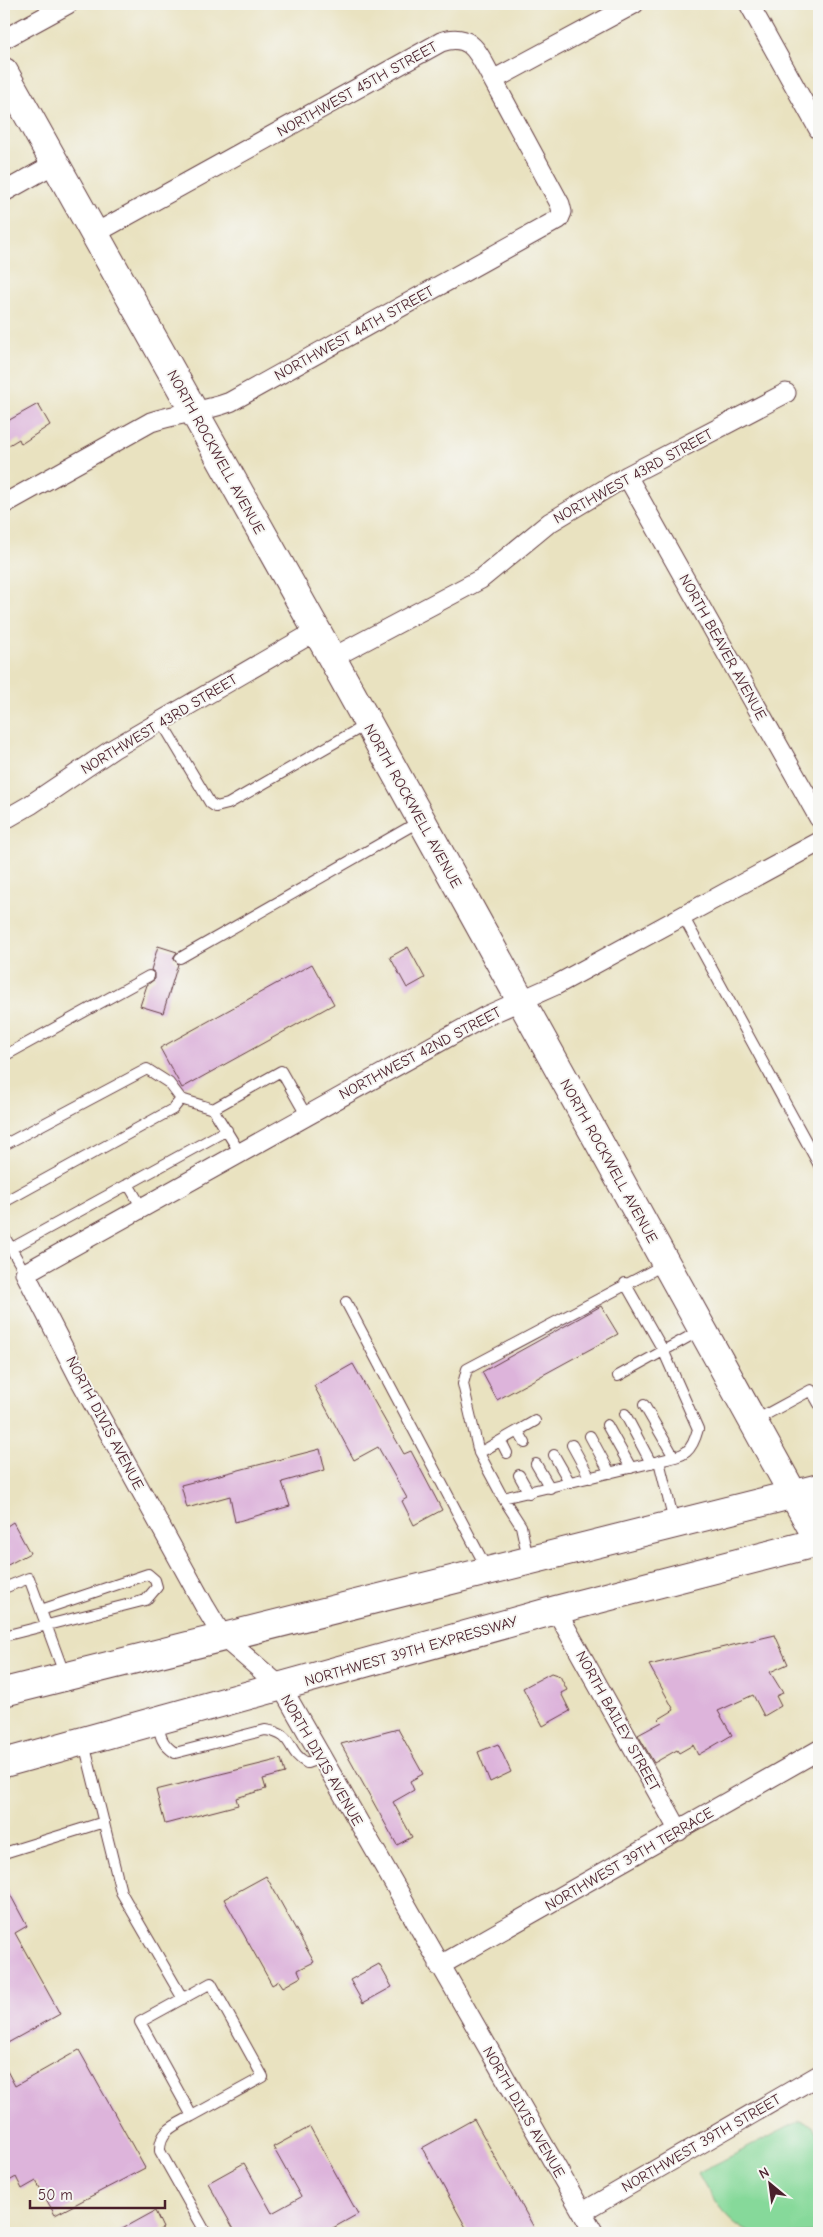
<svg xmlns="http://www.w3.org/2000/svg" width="823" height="2237" viewBox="0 0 823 2237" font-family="'Comic Neue',sans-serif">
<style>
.green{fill:#86d99a;stroke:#687c62}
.building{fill:#ddb4db}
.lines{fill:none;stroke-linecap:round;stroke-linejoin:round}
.lane-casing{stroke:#623c41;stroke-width:12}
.street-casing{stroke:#623c41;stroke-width:21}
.secondary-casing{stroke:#623c41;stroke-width:30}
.highway-casing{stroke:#623c41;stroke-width:30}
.lane{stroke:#fff;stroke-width:10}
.street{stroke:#fff;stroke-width:19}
.secondary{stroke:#fff;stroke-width:28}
.highway{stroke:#fff;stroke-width:28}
.labels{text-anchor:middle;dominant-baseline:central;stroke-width:4;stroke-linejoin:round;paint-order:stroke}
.street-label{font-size:15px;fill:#4a1f2b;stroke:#f6f6f2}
</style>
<rect width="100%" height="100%" fill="#f6f6f2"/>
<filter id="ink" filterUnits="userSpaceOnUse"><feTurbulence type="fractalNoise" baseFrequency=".02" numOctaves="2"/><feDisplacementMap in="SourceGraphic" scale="10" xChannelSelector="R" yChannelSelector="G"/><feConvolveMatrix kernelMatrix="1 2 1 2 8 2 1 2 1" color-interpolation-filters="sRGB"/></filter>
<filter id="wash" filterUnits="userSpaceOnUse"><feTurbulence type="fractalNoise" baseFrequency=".0096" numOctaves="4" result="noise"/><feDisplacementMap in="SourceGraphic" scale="20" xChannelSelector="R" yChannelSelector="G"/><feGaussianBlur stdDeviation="1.12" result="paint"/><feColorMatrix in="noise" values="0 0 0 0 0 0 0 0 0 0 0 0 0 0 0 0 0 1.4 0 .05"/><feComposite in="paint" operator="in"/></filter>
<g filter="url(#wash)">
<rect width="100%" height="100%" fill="#e9e2c0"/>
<!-- green -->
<path class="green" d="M800 2121 813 2125 819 2139V2233C804 2233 765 2237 752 2233 727 2224 710 2195 698 2173Z"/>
<g id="blocks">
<!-- building -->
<path class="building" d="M38 404 50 425 21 444 19 439 4 448V423Z
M158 946 177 952 173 958 178 964 163 1013 140 1006 147 985 155 979V973L151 970Z
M408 947 425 978 407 988 390 957Z
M312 964 334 1004 182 1088 160 1048Z
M601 1306 618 1334 497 1400 482 1372Z
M353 1364 404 1454 411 1451 442 1510 414 1525 402 1501 407 1498 378 1447 354 1460 314 1386Z
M320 1449 325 1470 282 1482 290 1506 235 1522 230 1496 187 1508 181 1485Z
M13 1522 30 1553 4 1567V1528Z
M775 1635 788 1664 770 1672 783 1693 776 1696 781 1706 764 1716 753 1695 718 1711 732 1735 698 1755 693 1745 679 1753 677 1750 654 1763 638 1735 662 1722 659 1719 674 1710 649 1665Z
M551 1673 560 1676 567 1690 561 1693 570 1711 543 1726 523 1688Z
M398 1729 423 1774 410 1781 414 1790 393 1802 412 1837 397 1845 341 1744Z
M498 1744 511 1772 490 1782 478 1752Z
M281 1759 285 1773 263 1779 266 1789 236 1798 238 1805 165 1824 156 1790Z
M266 1876 314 1962 298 1970 301 1977 283 1987 279 1981 272 1985 224 1899Z
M4 1883 27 1926 15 1933 60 2014 4 2045Z
M379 1964 392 1987 363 2003 350 1980Z
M79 2050 145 2168 55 2215 36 2181 22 2189 16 2177 4 2184V2065L15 2086Z
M474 2119 537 2233H469L422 2148Z
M310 2127 358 2214 324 2233H236L208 2183 244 2163 272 2213 301 2197 273 2147Z
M155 2211 163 2228 154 2233H115Z"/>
</g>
</g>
<g filter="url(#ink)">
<use href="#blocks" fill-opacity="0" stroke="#623c41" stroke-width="1"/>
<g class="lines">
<defs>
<path id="lane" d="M161 721 210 803 216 807 228 804 367 724
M683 916 819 1165
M180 958 420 821
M4 1056 149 976
M213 1109 281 1071 306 1115
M4 1145 147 1069 169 1083 181 1099 213 1109 240 1153
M128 1184 142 1208
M4 1202 173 1109 181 1099
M4 1236 25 1273
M12 1248 227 1130
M625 1283 663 1350 698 1429C691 1455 684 1455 659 1461
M346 1302 487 1569
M618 1376 701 1330
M644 1405 674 1457
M625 1414 651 1463
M754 1421 811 1390 819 1404
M607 1425 631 1468
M518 1431 525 1443
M590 1436 610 1473
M501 1441 507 1453
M572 1445 590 1478
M479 1453 535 1421
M554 1455 570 1483
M536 1464 550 1488
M519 1475 529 1493
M503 1498 659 1461 674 1522
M528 1559 521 1526 503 1498 479 1453 463 1384 467 1369 665 1264
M4 1588 29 1578 65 1676
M4 1636 146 1600 157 1587 155 1580 148 1574 41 1610
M158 1722C160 1737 162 1744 175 1753L265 1730C296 1734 285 1751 307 1763L321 1758
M84 1743 121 1892 183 1999
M4 1853 104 1822
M211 1983 263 2077 192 2116 140 2022Z
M192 2116C176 2125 159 2130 160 2151L206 2233"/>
<path id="street" d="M749 4 819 130
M4 39 68 4
M4 192 54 164
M94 234 441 42C473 31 479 56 493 80L634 4
M627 476 819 818
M4 504 151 422C177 413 204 412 230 402L559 219 562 212 560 204 493 80
M332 658 481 579 549 523 627 476 786 393
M4 820 30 805 113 749 316 631
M556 1610 679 1831
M439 1966 819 1750
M583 2212 819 2075
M594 2233 282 1688 223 1637 205 1607 79 1378 25 1273 486 1016 556 985 819 842"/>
<path id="secondary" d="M4 72 332 658 819 1541"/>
<path id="highway" d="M4 1692 819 1488
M4 1763 556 1610 819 1542"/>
</defs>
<!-- lane casing -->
<use href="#lane" class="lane-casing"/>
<!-- street casing -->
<use href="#street" class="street-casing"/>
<!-- secondary casing -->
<use href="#secondary" class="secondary-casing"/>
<!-- highway casing -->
<use href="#highway" class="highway-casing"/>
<!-- lane -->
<use href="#lane" class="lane"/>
<!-- street -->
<use href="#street" class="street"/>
<!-- secondary -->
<use href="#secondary" class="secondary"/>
<!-- highway -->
<use href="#highway" class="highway"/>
</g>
</g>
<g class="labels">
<!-- street labels -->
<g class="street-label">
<text transform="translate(357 89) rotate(-29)">NORTHWEST 45TH STREET</text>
<text transform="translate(354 333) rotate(-29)">NORTHWEST 44TH STREET</text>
<text transform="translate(216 452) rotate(61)">NORTH ROCKWELL AVENUE</text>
<text transform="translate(633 476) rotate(-29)">NORTHWEST 43RD STREET</text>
<text transform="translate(723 647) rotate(61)">NORTH BEAVER AVENUE</text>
<text transform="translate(159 724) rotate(-31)">NORTHWEST 43RD STREET</text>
<text transform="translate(413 806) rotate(61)">NORTH ROCKWELL AVENUE</text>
<text transform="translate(420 1053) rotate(-28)">NORTHWEST 42ND STREET</text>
<text transform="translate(609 1161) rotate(61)">NORTH ROCKWELL AVENUE</text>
<text transform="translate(105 1423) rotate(62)">NORTH DIVIS AVENUE</text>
<text transform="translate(411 1651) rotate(-16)">NORTHWEST 39TH EXPRESSWAY</text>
<text transform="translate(618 1721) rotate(61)">NORTH BAILEY STREET</text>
<text transform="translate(322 1760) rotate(60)">NORTH DIVIS AVENUE</text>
<text transform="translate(629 1859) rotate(-30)">NORTHWEST 39TH TERRACE</text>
<text transform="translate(524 2112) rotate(60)">NORTH DIVIS AVENUE</text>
<text transform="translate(701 2143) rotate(-30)">NORTHWEST 39TH STREET</text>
</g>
</g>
<!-- margin -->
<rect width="823" height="2237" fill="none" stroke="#f6f6f2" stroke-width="20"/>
<!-- north arrow -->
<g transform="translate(770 2184) rotate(331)" stroke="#f6f6f2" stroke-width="4" paint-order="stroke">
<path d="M0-4L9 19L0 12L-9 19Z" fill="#4a1f2b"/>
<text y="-8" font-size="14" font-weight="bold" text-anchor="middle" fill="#4a1f2b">N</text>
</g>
<!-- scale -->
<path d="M30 2200v8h135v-8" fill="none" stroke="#4a1f2b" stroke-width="2.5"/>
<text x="38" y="2200" font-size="15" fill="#4a1f2b" stroke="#f6f6f2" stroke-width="4" paint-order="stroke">50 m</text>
</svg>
